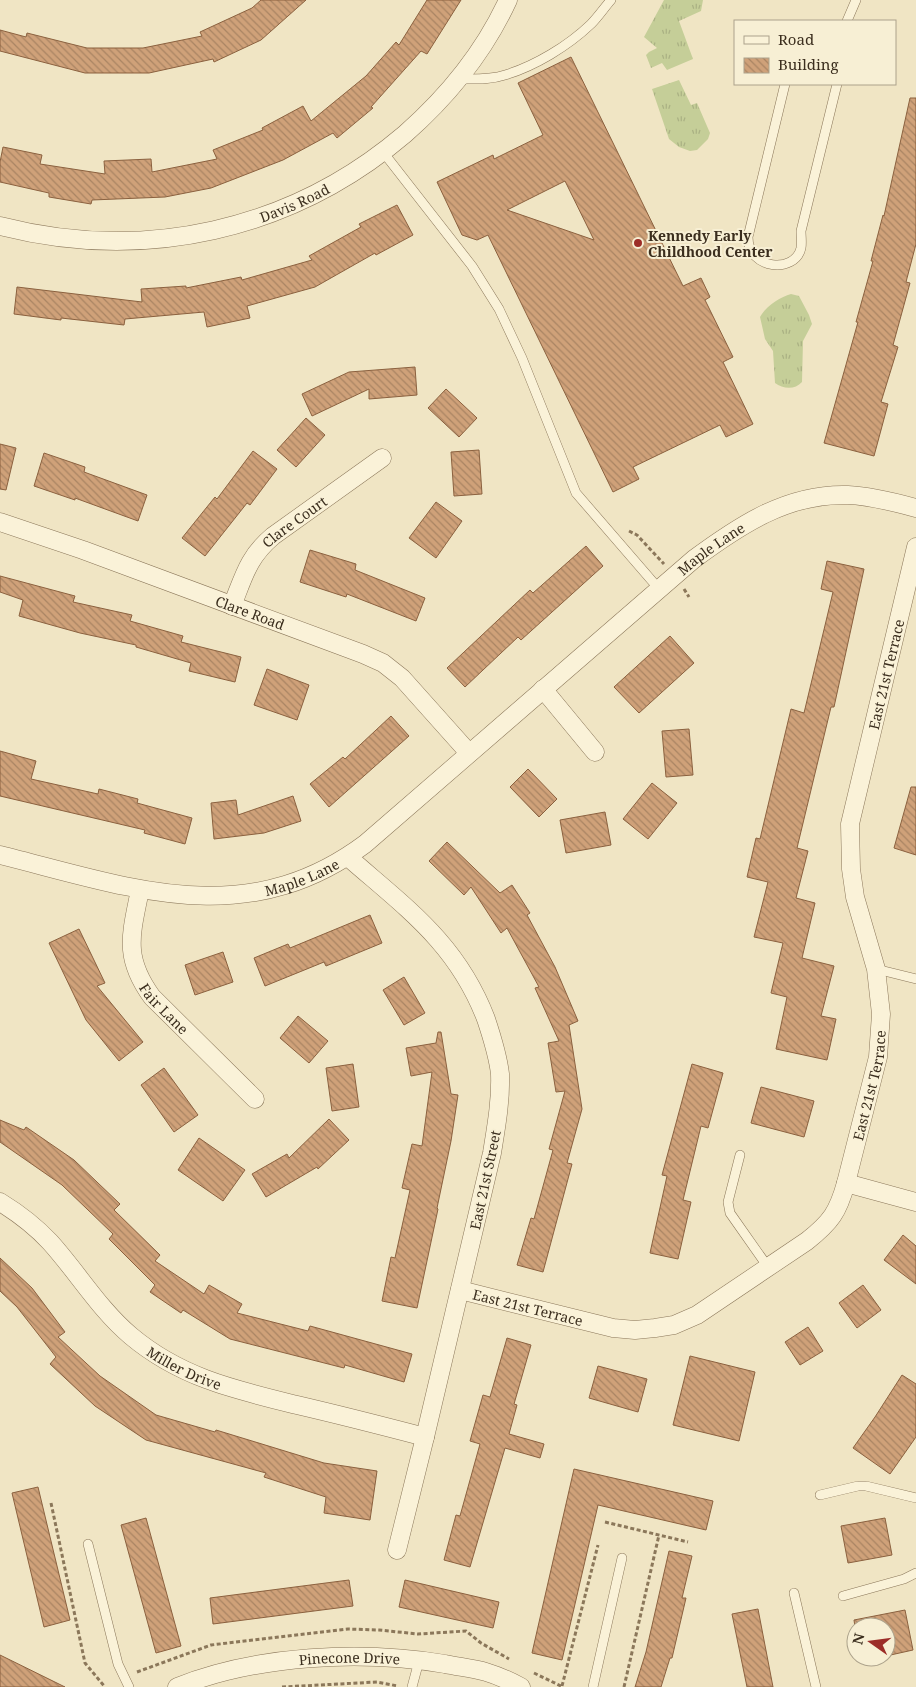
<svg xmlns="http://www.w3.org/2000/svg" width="916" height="1687" viewBox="0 0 916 1687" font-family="'Noto Serif',serif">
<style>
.grass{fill:url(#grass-tufts)}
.building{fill:url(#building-back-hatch);stroke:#8b613f;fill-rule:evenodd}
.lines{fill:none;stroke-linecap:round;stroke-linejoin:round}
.lane-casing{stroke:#8b775a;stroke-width:10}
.street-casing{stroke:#8b775a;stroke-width:19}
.path{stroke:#8b775a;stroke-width:3;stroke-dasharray:4 2.5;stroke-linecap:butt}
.lane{stroke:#faf2d8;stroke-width:9}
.street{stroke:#faf2d8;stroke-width:18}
.poi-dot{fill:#9c2d28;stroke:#f7efd4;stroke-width:2}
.labels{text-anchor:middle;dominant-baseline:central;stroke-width:4;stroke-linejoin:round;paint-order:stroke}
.street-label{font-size:14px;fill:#3b2e1e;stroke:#f7efd4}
.poi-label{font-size:14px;font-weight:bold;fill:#3b2e1e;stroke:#f7efd4;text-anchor:start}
</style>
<defs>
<pattern id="grass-tufts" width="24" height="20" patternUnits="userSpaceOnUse" patternTransform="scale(1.25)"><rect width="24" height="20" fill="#c5ce98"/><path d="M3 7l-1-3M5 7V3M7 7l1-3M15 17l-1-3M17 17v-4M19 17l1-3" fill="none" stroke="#aab183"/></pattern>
<pattern id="building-back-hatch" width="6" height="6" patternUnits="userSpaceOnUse" patternTransform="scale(1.25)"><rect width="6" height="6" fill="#cfa179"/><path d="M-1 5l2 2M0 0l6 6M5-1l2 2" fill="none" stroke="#a98463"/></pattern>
</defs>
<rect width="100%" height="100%" fill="#f0e5c4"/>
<!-- grass -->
<path class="grass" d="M664 0H703L701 11 679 21 693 59 667 70 662 63 651 68 646 55 649 52 657 48 644 37Z
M679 80 691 105 697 103 710 133 708 139 697 150 690 151 679 147 669 139 652 89Z
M791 294 799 296 809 315 812 324 803 341 802 382C795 390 783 389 775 383L773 351 765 339 760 317C765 307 780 297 791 294Z"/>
<!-- building -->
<path class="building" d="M261 0H306L261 40 214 62 213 59 149 73H85L0 51V30L26 37 27 33 87 48H143L202 36 200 32 252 8Z
M427 0H461L427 54 421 51 371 107 373 108 337 138 333 133 283 160 211 188 165 197 92 200 91 204 49 197V193L0 182V162L3 147 42 155 40 164 105 174 104 161 151 159 152 172 217 159 213 150 263 130 262 128 303 106 311 121 366 76 396 42 399 45Z
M571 57 683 286 701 278 710 297 705 300 733 357 723 362 753 424 726 437 720 425 633 467 639 479 613 492 488 235 477 240 462 235 437 182 493 155 494 159 543 135 518 83ZM565 181 594 240 507 210Z
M910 98H916V244L906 282 910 283 893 345 898 347 881 402 888 404 874 456 824 443 858 322H856L873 261H871L883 215 884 216Z
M397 205 413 235 376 255 375 253 315 287 247 306 250 318 207 327 204 312 125 319 124 325 61 318V320L14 314 17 287 142 302 141 289 186 286V288L241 277 242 280 312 260 309 256 361 227 359 224Z
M415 367 417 395 369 399V389L312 416 302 394 349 372Z
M446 389 477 418 459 437 428 408Z
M306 418 325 435 296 467 277 450Z
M0 444 16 448 6 490 0 489Z
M479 450 482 494 454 496 451 452Z
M253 451 277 469 250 505 247 503 205 556 182 538 215 497 217 499Z
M44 453 85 467 84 472 147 495 138 521 75 498V500L34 486Z
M436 502 462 521 436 558 409 538Z
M586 546 603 566 521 640 518 637 465 687 447 668 530 590 533 593Z
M310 550 356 564 355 570 425 598 416 621 347 594 346 597 300 582Z
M827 561 864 569 834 707H831L797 848 808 851 796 898 815 903 802 958 834 966 821 1016 836 1019 827 1060 776 1049 787 997 771 993 783 943 754 937 768 882 747 877 756 838 760 839 791 709 804 713 833 592 821 589Z
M0 576 75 596 73 602 132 615 130 621 183 636 181 642 241 657 235 682 189 671 191 663 136 647V645L80 633 19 616 23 600 0 592Z
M670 636 694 663 639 713 614 687Z
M267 669 309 685 297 720 254 705Z
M391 716 409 736 329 807 310 784 343 757 345 759Z
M689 729 693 775 666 777 662 731Z
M0 751 36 761 31 779 98 794 99 789 138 799 137 803 192 818 185 844 144 833 145 830 0 796Z
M528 769 557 799 539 817 510 787Z
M652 783 677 803 648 839 623 819Z
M911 787H916V855L894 848Z
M293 796 301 821 264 833 214 839 211 803 236 800 238 815Z
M605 812 611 845 566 853 560 820Z
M447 842 500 893 512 885 530 913 527 915 555 967 578 1021 569 1025 582 1109 567 1163 572 1164 543 1272 517 1265 531 1218 534 1219 553 1150 549 1149 565 1091 556 1092 548 1043 559 1041 535 988 539 987 507 928 501 933 471 887 464 895 429 861Z
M370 915 382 943 326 966 324 962 265 986 254 958 288 944 290 948Z
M79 929 105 983 97 986 143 1042 119 1061 86 1020 49 943Z
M223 952 233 982 195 995 185 965Z
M404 977 425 1013 404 1025 383 990Z
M298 1016 328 1041 309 1063 280 1038Z
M438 1032H441L451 1094 458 1095 451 1141 437 1208 438 1209 417 1308 382 1301 391 1257 395 1258 410 1190 402 1188 412 1144 422 1146 432 1072 411 1076 406 1048 436 1043Z
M353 1064 359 1107 332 1111 326 1068Z
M692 1064 723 1073 708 1128 701 1126 683 1200 691 1202 678 1259 650 1253 667 1176 662 1175Z
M164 1068 198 1115 174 1132 141 1085Z
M761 1087 814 1101 804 1137 751 1123Z
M329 1119 349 1140 318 1169 317 1167 266 1197 252 1174 287 1154 289 1158Z
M0 1120 24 1130 26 1127 74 1160 120 1204 114 1210 160 1255 155 1261 204 1294 209 1285 242 1304 237 1313 308 1331 310 1326 412 1354 404 1382 345 1365 344 1368 230 1339 183 1310 181 1313 150 1292 155 1285 109 1239 113 1234 62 1185 0 1142Z
M199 1138 245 1170 223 1201 178 1170Z
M903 1235 916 1246V1284L884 1260Z
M0 1258 32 1288 65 1332 58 1337 100 1376 156 1415 215 1432 216 1430 324 1463 377 1471 370 1520 324 1513 326 1497 264 1477 266 1473 146 1440 95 1406 50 1364 56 1357 17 1307 0 1291Z
M863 1285 881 1310 857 1328 839 1303Z
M808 1327 823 1351 800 1365 785 1342Z
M507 1338 531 1345 514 1404 517 1405 509 1434 544 1444 540 1458 505 1448 470 1567 444 1560 456 1515 460 1516 480 1444 470 1441 483 1395 490 1397Z
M690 1356 755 1372 739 1441 673 1425Z
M598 1366 647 1379 638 1412 589 1398Z
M902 1375 916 1384V1437L890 1474 853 1448 875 1417Z
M574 1469 713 1501 706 1530 598 1505 562 1660 532 1653Z
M38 1487 70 1620 44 1627 12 1493Z
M146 1518 181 1646 156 1653 121 1525Z
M885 1518 892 1555 848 1563 841 1526Z
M669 1551 692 1556 682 1598H686L672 1658H670L661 1687H635L646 1652Z
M349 1580 353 1606 213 1624 210 1598Z
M405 1580 499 1602 493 1628 399 1607Z
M758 1609 773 1687H747L732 1614Z
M905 1610 913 1650 886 1656V1627H855L854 1620Z
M0 1655 65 1687H0Z"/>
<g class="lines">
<defs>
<path id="lane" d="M847 21 856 0
M459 79C474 79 490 80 505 75 535 66 568 46 591 24 598 17 604 8 611 0
M785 84 748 237C748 270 795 274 801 248 802 243 801 236 801 231L837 84
M383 152 472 266 499 309 522 358 576 493 659 589
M876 969 916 979
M740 1155 728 1202 730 1213 768 1267
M820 1495 858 1486H866L916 1498
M88 1544 118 1664 129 1687
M794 1593 816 1687
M843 1596 904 1579 916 1573
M412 1687 419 1661
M593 1687 622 1558"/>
<g id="street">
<path id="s1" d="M0 226C144 263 291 231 405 134 447 97 484 52 508 0"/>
<path id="s2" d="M0 522 83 550 363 654 383 663 402 678 469 753"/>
<path id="s3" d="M232 606C244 576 248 557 273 536L382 458"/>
<path d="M543 689 595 752"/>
<path id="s4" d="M0 855C129 887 245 933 365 844L694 559C740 525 788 493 848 495 871 496 894 502 916 508"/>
<path d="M348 857C406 908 457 943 486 1019 492 1037 498 1056 500 1074 501 1101 496 1128 492 1153L425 1437 397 1550"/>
<path id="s5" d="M140 890C131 935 123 957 152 997L255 1099"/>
<path d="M846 1183 916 1202"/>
<path id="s6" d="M0 1202C18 1213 35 1226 50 1242 78 1273 99 1309 131 1336 181 1378 236 1390 297 1405 340 1415 383 1426 425 1437"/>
<path id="s7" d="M460 1290 613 1328 635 1330 655 1328 674 1325 697 1315 807 1241C831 1222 838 1212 846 1183L878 1057 881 1014 876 969 855 897 851 869 850 824 916 547"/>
<path id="s8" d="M177 1687C257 1655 361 1650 445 1664 459 1667 473 1668 486 1672 499 1676 510 1681 521 1687"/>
</g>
</defs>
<!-- lane casing -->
<use href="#lane" class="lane-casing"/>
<!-- street casing -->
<use href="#street" class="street-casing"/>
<!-- path -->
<path class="path" d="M629 531 637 535 664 564
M684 589 689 597
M51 1503 85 1663 105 1687
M605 1522 688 1542
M137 1672 211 1645 348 1629 379 1630 418 1634 466 1631 481 1643 509 1659
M534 1673 563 1687
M562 1686 598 1545
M282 1687 377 1682 398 1686
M624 1687 659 1535"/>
<!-- lane -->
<use href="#lane" class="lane"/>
<!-- street -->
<use href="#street" class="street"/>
</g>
<!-- markers -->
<circle class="poi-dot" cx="638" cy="243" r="5"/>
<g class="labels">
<!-- street labels -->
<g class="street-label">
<text stroke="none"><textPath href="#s1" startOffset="301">Davis Road</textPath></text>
<text stroke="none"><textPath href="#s3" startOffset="108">Clare Court</textPath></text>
<text stroke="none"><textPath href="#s4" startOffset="836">Maple Lane</textPath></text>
<text stroke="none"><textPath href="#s2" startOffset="266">Clare Road</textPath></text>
<text stroke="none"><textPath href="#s7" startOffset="969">East 21st Terrace</textPath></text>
<text stroke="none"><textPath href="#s4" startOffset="309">Maple Lane</textPath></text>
<text stroke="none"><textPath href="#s5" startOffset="129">Fair Lane</textPath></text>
<text stroke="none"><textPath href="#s7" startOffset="549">East 21st Terrace</textPath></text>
<text transform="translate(485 1180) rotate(-78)">East 21st Street</text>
<text stroke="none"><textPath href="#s7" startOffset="70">East 21st Terrace</textPath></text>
<text stroke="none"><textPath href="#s6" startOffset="251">Miller Drive</textPath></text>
<text stroke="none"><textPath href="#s8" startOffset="176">Pinecone Drive</textPath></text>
</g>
<!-- poi labels -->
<g class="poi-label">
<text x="648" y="235">Kennedy Early<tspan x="648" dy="16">Childhood Center</tspan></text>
</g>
</g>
<!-- legend -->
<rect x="734" y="20" width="162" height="65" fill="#f7efd4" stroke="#aca28b"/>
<rect x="744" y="36" width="25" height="8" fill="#faf2d8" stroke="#aca28b"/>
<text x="778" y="45" font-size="15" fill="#3b2e1e">Road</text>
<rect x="744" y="58" width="25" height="15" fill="url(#building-back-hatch)" stroke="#aca28b"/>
<text x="778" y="70" font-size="15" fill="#3b2e1e">Building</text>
<!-- north arrow -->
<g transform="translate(871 1642) rotate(284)"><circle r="24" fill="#f7efd4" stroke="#aca28b"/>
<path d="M0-4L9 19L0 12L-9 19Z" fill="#9c2d28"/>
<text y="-8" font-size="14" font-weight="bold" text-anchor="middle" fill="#3b2e1e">N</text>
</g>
</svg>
